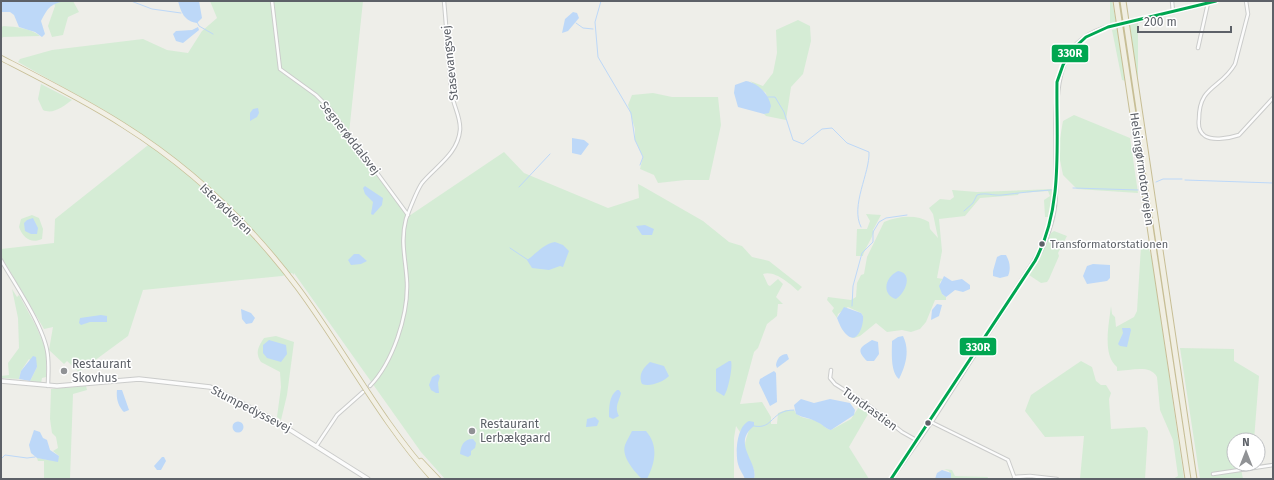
<svg xmlns="http://www.w3.org/2000/svg" width="1274" height="480" viewBox="0 0 1274 480" font-family="'Fira Sans',sans-serif">
<style>
.green{fill:#d5ecd5}
.water{fill:#bdd8f8}
.lines{fill:none;stroke-linecap:round;stroke-linejoin:round}
.stream{stroke:#bdd8f8;stroke-width:1}
.minor-casing{stroke:#cbcccb;stroke-width:4.5}
.tertiary-casing{stroke:#cbcccb;stroke-width:5.5}
.trunk-casing{stroke:#c7be95;stroke-width:6}
.motorway-casing{stroke:#c7be95;stroke-width:7}
.minor{stroke:#fcfcfc;stroke-width:2.5}
.tertiary{stroke:#fcfcfc;stroke-width:3.5}
.trunk{stroke:#f2f0e6;stroke-width:4.5}
.motorway{stroke:#f0eee2;stroke-width:5}
.tertiary-bridge-casing{stroke:#cbcccb;stroke-width:5.5;stroke-linecap:butt}
.tertiary-bridge{stroke:#fcfcfc;stroke-width:3.5}
.bus-1-casing{stroke:#fff;stroke-width:6}
.bus-1{stroke:#00a651;stroke-width:3}
.bus-dot{fill:#5d6168;stroke:#fff;stroke-width:1.5}
.poi-dot{fill:#909295;stroke:#fff;stroke-width:1.5}
.labels{text-anchor:middle;dominant-baseline:central;stroke-width:3;stroke-linejoin:round;paint-order:stroke}
.bus-label{font-size:11px;fill:#5d6168;stroke:#fff;text-anchor:start}
.street-label{font-size:12px;fill:#5d6168;stroke:#fff}
.poi-label{font-size:12px;fill:#5d6168;stroke:#fff;text-anchor:start}
.line-badge{stroke:#fff;stroke-width:1.5}
.badge-label{font-size:11px;text-anchor:middle;font-weight:bold;fill:#fff}
</style>
<rect width="100%" height="100%" fill="#eeeee9"/>
<!-- green -->
<path class="green" d="M64 1H73L79 12 68 17 63 35 52 37 48 26 55 6 54 3Z
M210 1H363L349 133 409 216 504 152 524 173 608 208 639 198 638 184 642 186 703 221 729 242 742 246 752 257 769 261 802 287 798 291C790 284 775 270 763 274L768 285 770 286 778 279 783 284 776 297 783 304H778L777 316 767 324 758 348 754 352 740 404 762 402 771 417V424H777L778 413 786 410H794C798 419 809 418 817 421 823 424 825 429 831 430L851 419 862 402 871 409 849 447 869 479H754C757 468 748 462 746 452 743 445 747 437 749 430H741L740 432 736 426 734 438V479H445L421 452 294 273V275L292 273 282 276 143 290 128 336 79 372 67 361 64 364 49 350 53 327 44 329 1 256V249L54 243 55 219 152 142 104 110 18 62 20 59 52 50 143 39 167 50 188 53 202 31 217 18Z
M1110 1H1112L1116 22 1110 23Z
M798 20 810 26 811 41 803 74 791 87 786 120 766 116 764 114 769 112 766 93 750 81 763 86 773 73 777 53 776 30Z
M1138 23V81L1129 25Z
M4 26C17 27 30 28 40 36L3 37 1 39V27Z
M1118 29 1126 81 1122 80 1112 30Z
M41 84 72 100C64 106 53 115 43 110L38 99Z
M653 93 672 97H718L721 125 709 180H685L658 183 654 175 640 169 643 157 635 140V129L628 105 632 95Z
M1074 115 1130 138 1138 193 1077 189 1063 175 1058 150 1063 121Z
M1053 189 1049 217H1045L1044 200 1050 196 1048 191 1019 193 1018 195 980 198 965 216 939 219 942 251 937 278 943 279 940 282 942 294 946 297V300H935L926 322 920 329 911 332 902 330 887 332 876 323 860 336 854 338 852 337 857 336 863 316 861 313 848 307 838 314 837 318 832 311 834 308 827 300 828 297 851 300 856 297 857 283 861 275 864 274 867 257 884 222C898 216 917 214 929 222L930 229 938 238 933 214 929 208 940 199 950 200 954 197 952 190 977 192Z
M866 214 881 215 873 230 874 232C872 238 863 252 863 256H856L857 229H867L870 221Z
M32 215 39 218 43 229 42 239C31 244 23 238 19 227L21 219Z
M1054 231 1067 236 1058 253 1059 256 1049 279 1047 282 1041 283 1029 275 1051 233Z
M1146 241 1152 258 1184 479H1173L1178 476 1173 440 1160 410 1157 377C1150 364 1130 371 1117 371V367C1102 355 1109 324 1111 306L1112 314 1115 317 1116 327 1134 317 1137 311 1141 246Z
M12 289 17 297 19 295 36 326 46 350V377L42 378 41 383 30 381 37 367 29 359 21 371 19 379 1 378V376L9 375 8 363 19 348 18 318Z
M276 336 294 342 287 395 281 420 277 417 281 387 280 372 261 362C255 353 258 347 264 338Z
M1180 348 1234 349V361L1259 376 1254 440H1234V464H1240L1243 479H1200Z
M1081 361 1092 367 1096 381 1101 385H1106L1111 393 1109 399 1111 429 1145 427 1148 431 1145 479H1080L1084 436 1045 437 1025 411 1031 395Z
M86 386 87 390 73 394 70 479H44V461H38L37 458 57 461 59 456 53 451 58 448 56 437 52 433 50 419 51 389Z
M944 469 952 470 955 476 988 477 987 479H951L949 471Z"/>
<!-- water -->
<path class="water" d="M1 1H64C49 5 48 8 41 21L45 34 42 37 35 32 19 27 14 15 10 12H1Z
M178 1H199L202 18 197 23C184 21 181 12 178 1Z
M573 12 577 13 579 18 568 31 562 33 565 19Z
M198 27 199 30 183 43 176 41 173 34 176 31 192 30Z
M746 81C759 83 769 95 771 106L769 113 764 114 738 107 734 93 735 85Z
M258 108 259 113 257 117 250 121V113L253 109Z
M572 138 584 140 589 144 581 155 572 153Z
M365 186 383 198 382 205 373 215 371 214 373 202 365 194 363 188Z
M33 218 38 228 37 234H31L25 231 24 223 27 220Z
M645 225 654 229 652 235H642L636 226Z
M555 242 563 245 569 251 563 267 560 266 549 270 532 268 527 260C536 254 543 244 555 242Z
M354 254H359L367 261 361 264 351 265 348 260Z
M1001 255H1006C1010 262 1011 269 1008 276L1000 278 993 276V271L997 257Z
M1093 264 1110 265V278L1107 281 1087 284 1083 276 1087 266Z
M898 271C914 273 905 294 896 299 881 294 885 277 898 271Z
M944 276 952 281 962 279 970 285V289L963 292 955 290 946 297 942 294 939 286Z
M937 304 942 305 939 316 931 320 932 310Z
M844 307 861 313 863 316C864 324 858 345 847 335 842 331 839 323 837 318Z
M241 309 251 313 255 318 252 323 246 324 242 319Z
M101 315 107 316V322H90L81 325 79 323 80 318Z
M1122 328H1130L1131 330 1127 347 1120 346 1118 344 1123 333Z
M903 336C910 350 906 365 899 379 890 372 892 351 892 341L898 337Z
M269 340 286 345 287 354 281 362 267 358 263 353V345Z
M872 340 878 342 879 354 874 361H867C855 349 861 347 872 340Z
M787 354 789 359 777 368 776 365C777 359 780 354 787 354Z
M33 356 36 357 37 367 30 381 19 379 21 371Z
M729 361H731C733 367 728 391 724 396L716 391V369Z
M650 362 664 366 669 376C663 382 650 387 642 384 638 375 643 368 650 362Z
M774 371 776 373 777 402 770 406 759 383 760 379Z
M438 374 440 376 438 383 439 393H436L431 390 429 385 432 377Z
M117 390H122L129 410 124 412C118 406 116 398 117 390Z
M617 390H619L621 393C619 402 614 407 619 416L613 419 609 417C609 407 609 396 617 390Z
M801 399 814 403 830 399 850 403 855 410 854 415 831 430C825 429 823 424 817 422 811 418 803 418 796 414L794 405Z
M595 417 599 421 597 426 586 427 587 419Z
M749 421 754 422V426C731 444 759 462 754 479H745C743 474 739 469 738 464 735 452 737 426 749 421Z
M232.5 427a5.5 5.5 0 1 1 11 0a5.5 5.5 0 1 1-11 0Z
M34 430 40 432 43 438 47 440 50 450 59 456 58 462 37 458 31 453 29 445Z
M632 431H646C659 446 655 463 647 479H642C635 472 621 457 625 445 627 440 630 435 632 431Z
M473 439 476 443 475 448 471 451V455L468 457 460 454C461 446 463 439 473 439Z
M162 457H164L166 461 161 470H157L154 466Z
M942 470 951 473V479H935L937 473Z"/>
<g class="lines">
<!-- stream -->
<path class="stream" d="M131 1 152 9 181 13
M601 1 595 22 598 57 631 113 635 140 643 157 640 165
M197 22 199 26 213 34
M576 23 583 28 593 29
M768 97H775L784 112 793 140 803 144 822 129 832 128 847 143 869 152C870 173 850 206 861 227
M1185 180 1273 183
M1156 182 1163 179H1182
M519 187 550 154
M1073 188 1138 190
M964 211 973 203 977 195C986 192 993 196 1002 195 1019 193 1034 191 1051 190
M510 248 528 260
M852 306 853 286 862 253 873 242V232L879 222 886 218 907 215
M754 426C774 430 770 410 794 410
M1 459 5 455 27 458 35 457"/>
<defs>
<path id="minor" d="M272 1 280 69 316 95 330 109 408 215
M1172 1 1173 12
M1246 1 1248 14 1235 64C1221 89 1199 85 1199 119 1198 126 1199 132 1205 136 1213 141 1230 138 1239 135L1273 98
M1198 48 1208 3
M1 260C15 285 47 330 48 358 49 367 48 376 48 386
M831 370 830 378 835 384 868 405 902 432 918 441
M370 386C393 362 408 316 407 283 406 260 400 242 406 219 409 211 417 190 422 183 435 167 458 154 460 130 461 118 454 107 452 95 448 64 447 32 444 1
M931 422 1008 460 1015 479
M317 445 337 415 363 392
M1213 474 1273 465
M1014 477 1030 476 1057 479"/>
<path id="tertiary" d="M1135 21 1216 1
M1 381 57 386 139 379 210 387 276 421 368 479
M891 479 931 422 1040 252C1048 235 1054 218 1055 200 1057 175 1056 149 1056 124 1057 78 1059 39 1112 26"/>
<path id="trunk" d="M1 58C42 79 84 100 123 125 190 167 250 224 298 288 344 350 381 422 433 479
M421 461 438 479"/>
<path id="motorway" d="M1116 1 1188 479
M1123 1 1194 479"/>
</defs>
<!-- minor casing -->
<use href="#minor" class="minor-casing"/>
<!-- tertiary casing -->
<use href="#tertiary" class="tertiary-casing"/>
<!-- trunk casing -->
<use href="#trunk" class="trunk-casing"/>
<!-- motorway casing -->
<use href="#motorway" class="motorway-casing"/>
<!-- minor -->
<use href="#minor" class="minor"/>
<!-- tertiary -->
<use href="#tertiary" class="tertiary"/>
<!-- trunk -->
<use href="#trunk" class="trunk"/>
<!-- motorway -->
<use href="#motorway" class="motorway"/>
<defs>
<path id="tertiary-bridge" d="M1112 26 1135 21"/>
</defs>
<!-- tertiary-bridge casing -->
<use href="#tertiary-bridge" class="tertiary-bridge-casing"/>
<!-- tertiary-bridge -->
<use href="#tertiary-bridge" class="tertiary-bridge"/>
<defs>
<path id="bus-1" d="M891 479 1035 261C1064 208 1056 141 1057 82L1063 65 1072 50 1086 37 1108 27 1216 1"/>
</defs>
<!-- bus-1 casing -->
<use href="#bus-1" class="bus-1-casing"/>
<!-- bus-1 -->
<use href="#bus-1" class="bus-1"/>
</g>
<!-- markers -->
<g class="bus-dot">
<circle cx="1042" cy="244" r="3.5"/>
<circle cx="928" cy="423" r="3.5"/>
</g>
<g class="poi-dot">
<circle cx="64" cy="371" r="4"/>
<circle cx="472" cy="431" r="4"/>
</g>
<g class="labels">
<!-- bus labels -->
<g class="bus-label">
<text x="1050" y="244">Transformatorstationen</text>
</g>
<!-- street labels -->
<g class="street-label">
<text transform="translate(450 63) rotate(-96)">Stasevangsvej</text>
<text transform="translate(350 138) rotate(52)">Segnerøddalsvej</text>
<text transform="translate(1142 169) rotate(82)">Helsingørmotorvejen</text>
<text transform="translate(226 209) rotate(44)">Isterødvejen</text>
<text transform="translate(251 409) rotate(27)">Stumpedyssevej</text>
<text transform="translate(870 409) rotate(36)">Tundrastien</text>
</g>
<!-- poi labels -->
<g class="poi-label">
<text x="72" y="364">Restaurant<tspan x="72" dy="14">Skovhus</tspan></text>
<text x="480" y="424">Restaurant<tspan x="480" dy="14">Lerbækgaard</tspan></text>
</g>
</g>
<g class="line-badge">
<rect x="1051" y="44" width="38" height="19" rx="4" fill="#00a651"/>
<rect x="959" y="337" width="38" height="19" rx="4" fill="#00a651"/>
</g>
<g class="badge-label">
<text x="1070" y="57">330R</text>
<text x="978" y="351">330R</text>
</g>
<!-- border -->
<rect width="1274" height="480" fill="none" stroke="#5d6168" stroke-width="4"/>
<!-- north arrow -->
<g transform="translate(1246 452)"><circle r="19" fill="#ffffff" stroke="#bec0c3"/>
<path d="M0-3L7 15L0 10L-7 15Z" fill="#909295"/>
<text y="-6" font-size="11" font-weight="bold" text-anchor="middle" fill="#5d6168">N</text>
</g>
<!-- scale -->
<path d="M1138 26v6h93v-6" fill="none" stroke="#5d6168" stroke-width="2"/>
<text x="1144" y="26" font-size="12" fill="#5d6168" stroke="#ffffff" stroke-width="3" paint-order="stroke">200 m</text>
</svg>
